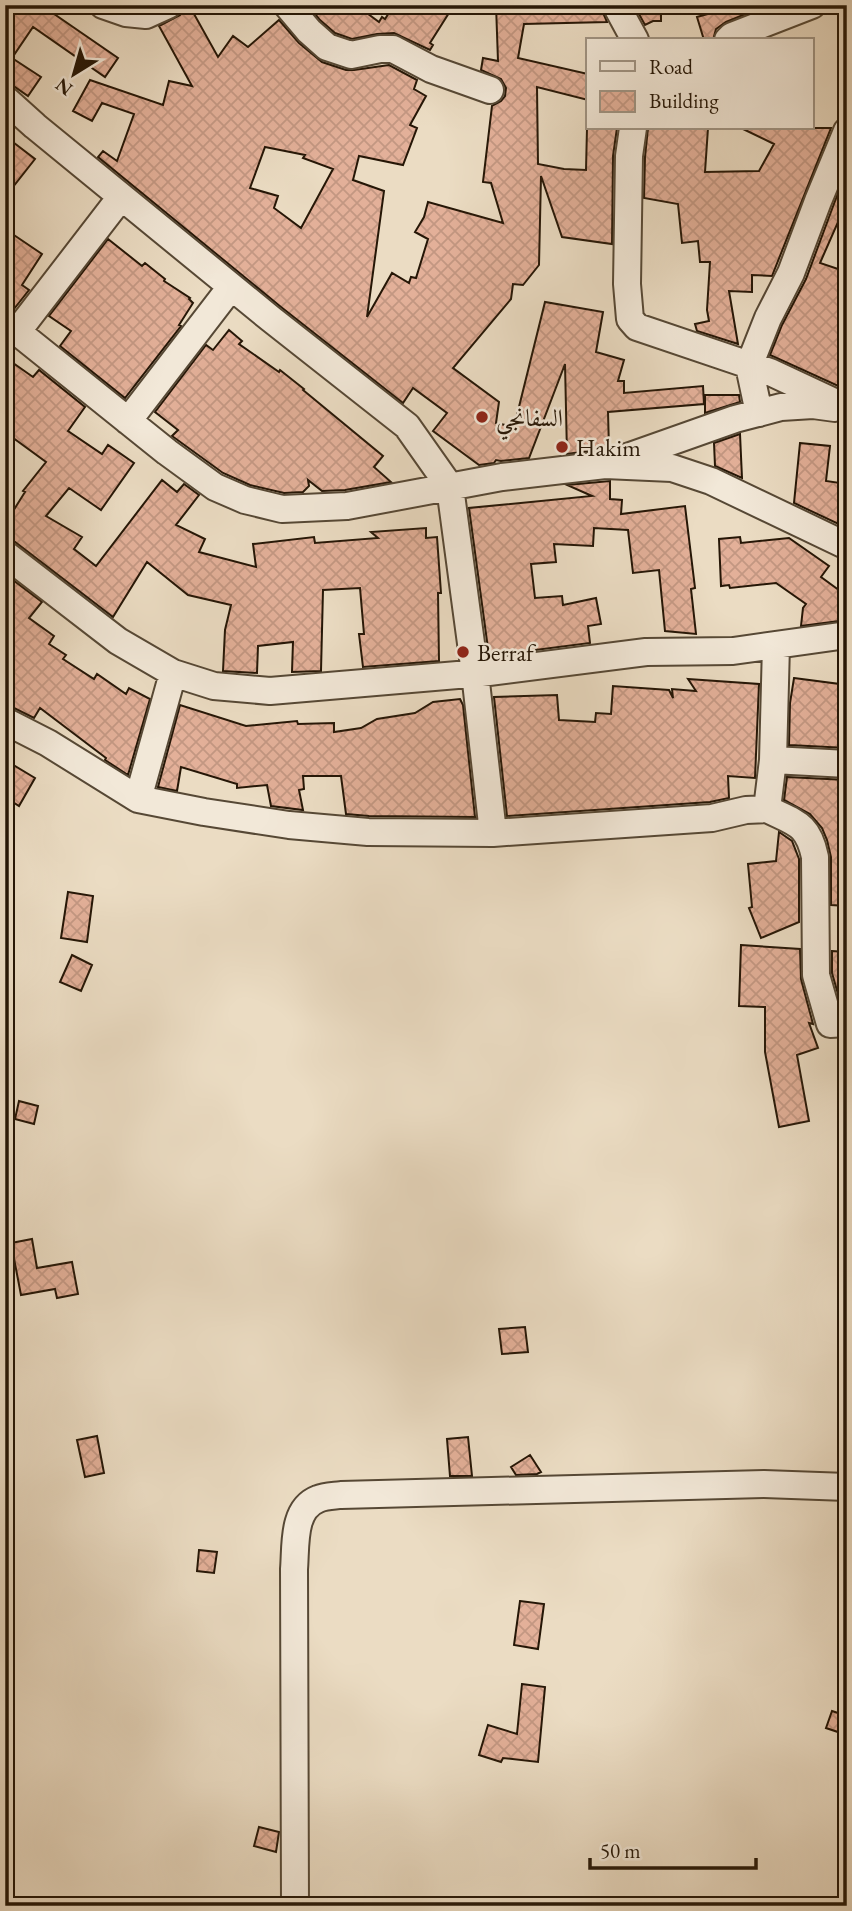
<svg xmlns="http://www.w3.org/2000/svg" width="852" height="1911" viewBox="0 0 852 1911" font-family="'EB Garamond',Amiri,serif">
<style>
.building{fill:url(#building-cross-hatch);stroke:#251606;stroke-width:2;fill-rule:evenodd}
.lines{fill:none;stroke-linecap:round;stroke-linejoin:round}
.minor-casing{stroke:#564835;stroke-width:30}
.minor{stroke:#f2e8d8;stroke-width:26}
.poi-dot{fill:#8f2418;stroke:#f2e8d8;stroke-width:2.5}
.labels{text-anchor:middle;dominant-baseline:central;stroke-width:5;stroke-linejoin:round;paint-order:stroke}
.poi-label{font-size:24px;fill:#251606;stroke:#f2e8d8;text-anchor:start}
</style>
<defs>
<pattern id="building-cross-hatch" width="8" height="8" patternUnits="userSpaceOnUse" patternTransform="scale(1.75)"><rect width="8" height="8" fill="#e3b099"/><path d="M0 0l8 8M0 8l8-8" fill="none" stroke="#c39782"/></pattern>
</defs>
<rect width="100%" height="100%" fill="#ebdcc3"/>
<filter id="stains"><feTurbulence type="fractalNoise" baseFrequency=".00286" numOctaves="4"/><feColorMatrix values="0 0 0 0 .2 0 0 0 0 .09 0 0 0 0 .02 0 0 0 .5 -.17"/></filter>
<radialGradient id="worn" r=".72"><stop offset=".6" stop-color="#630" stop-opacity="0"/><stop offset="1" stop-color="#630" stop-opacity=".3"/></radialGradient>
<!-- building -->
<path class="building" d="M5 5H41L118 58 105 77 33 27 12 58 41 77 28 96 5 80Z
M184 5H189L218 57 233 36 248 47 279 20 299 43 322 62 346 70H354L389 65 417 80 414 89 426 96 410 125 417 128 403 165 359 156 353 180 384 191 367 317 392 273 409 283 411 277 416 278 428 239 415 232 424 217 428 202 503 223 491 183 483 182 492 106 501 101 505 96 506 88 501 79 481 70 483 58 498 61 496 5H600L607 22 524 24 518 58 588 74V100L537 87 538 164 564 169 586 170 587 128H617L613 156 612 244 562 237 541 176 539 265 523 285 513 284 511 299 453 368 499 402 496 423 514 427 545 302 603 312 596 352 624 360 618 381H624V393L703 386 704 404 608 412 609 448 567 454 565 364 529 458 501 461 496 460 494 463 479 465 433 431 447 413 413 388 403 403 281 307 98 157 103 151 117 161 134 114 102 103 92 121 73 111 90 80 163 105 169 81 192 86 159 26 180 15ZM265 147 305 155 303 158 333 169 301 228 274 208 278 196 250 188Z
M308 5H356L379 22 382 17 385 19 394 5H454L430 43 433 45 430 50 394 33 377 34 352 39 335 33 320 20Z
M634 5H661V21H653L645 25Z
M740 5H768L726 22 716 29 713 40H704L697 17Z
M648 128H708L705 172 759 171 774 144 741 128H831L772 276 752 275V292L729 291 738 344 697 331 695 324 709 321 707 310 710 262H700L698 241 682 243 678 204 644 198 645 157Z
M5 136 35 159 5 197Z
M838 193 847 197V226L838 222 820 263 847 272V390L770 355 782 325 806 279Z
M5 229 42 254 22 285 29 290 14 309 5 307Z
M108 239 142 266 145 263 165 279 164 281 190 298 189 299 193 303 179 325 181 326 125 398 60 346 71 331 49 316Z
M229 330 242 341 239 344 279 372 280 370 304 389 303 390 383 456 374 467 391 482 345 490 322 491 308 480 309 486 303 492 284 493 250 485 223 473 172 436 178 430 155 412 206 345 213 350Z
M5 342 13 349 6 358 33 377 39 370 85 407 68 431 102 454 108 445 134 463 101 510 69 488 46 516 82 537 74 549 96 566 162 480 177 492 184 484 199 495 176 525 205 539 199 552 256 567 253 544 314 537 315 543 378 538 371 532 426 528V538L437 537 441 593H438L439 661 363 667 359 634H364L360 588 323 590 321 671 292 672 293 642 258 646 257 673 223 671 225 630 231 605 188 595 147 562 113 617 15 542 5 539V524L25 492 23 491 46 462 5 432Z
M705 395H739L740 402 705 413Z
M740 434 742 478 715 466 714 443Z
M800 443 830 446 826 481 847 484V528L794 503Z
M610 481V499L622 500 621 514 685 506 695 588 691 589 696 634 665 631 659 570 633 573 628 530 594 528 593 546 554 544 556 562 531 564 535 598 562 596 563 605 596 598 601 624 588 626 590 643 489 656 469 508 592 496 567 485Z
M740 537 741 543 789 538 829 566 821 577 847 596V620L801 626 803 608 806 604 776 583 730 588 729 585 721 586 719 539Z
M5 574 42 602 29 618 54 636 49 644 66 655 63 659 94 679 97 674 126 694 129 688 150 699 128 775 105 760 106 758 40 708 34 718 12 707 5 705Z
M794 678 847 685V748L789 745 790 703Z
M688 679 759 684 755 778 728 776 729 798 710 802 507 816 494 697 557 695 559 720 595 722 596 713 611 714 613 686 669 690 673 698 672 689 696 691Z
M460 699 463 705 475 817 369 816 346 814 341 776H303L304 789 299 790 303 810 271 806 267 785 237 788V784L181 767 177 791 158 787 180 705 246 726 297 721 298 724 334 723V732L361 728 377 719 415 713 433 702Z
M5 760 35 778 19 806 5 797Z
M787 777 847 780V906L831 905V857L827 840 822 828 810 814 784 800Z
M779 832 792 841 799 859V922L761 938 749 908 752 907 748 864 776 861Z
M68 892 93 896 87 942 61 938Z
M741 945 800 949 801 979 813 1024 809 1023 818 1048 797 1055 809 1121 779 1127 765 1052V1007L739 1006Z
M832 951 845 952 843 975H846L847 1007 842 1008 832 973Z
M72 955 92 965 81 991 60 982Z
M19 1101 38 1106 34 1124 15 1119Z
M32 1239 37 1268 72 1262 78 1294 57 1298 55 1289 21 1295 11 1243Z
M525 1327 528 1352 502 1354 499 1329Z
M97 1436 104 1473 85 1477 77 1440Z
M468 1437 472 1476H450L447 1439Z
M530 1455 541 1472 537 1474 516 1475 511 1467Z
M199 1550 217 1552 214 1573 197 1571Z
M520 1601 544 1604 538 1649 514 1645Z
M522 1684 545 1687 538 1762 503 1758 501 1762 479 1755 488 1725 517 1734Z
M832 1711 847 1716V1735L826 1728Z
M259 1827 279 1832 276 1852 254 1846Z"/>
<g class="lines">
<defs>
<path id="minor" d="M103 5 126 13 146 15 168 5
M287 5 309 31 327 47 351 55 380 49H393L431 69 490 90
M616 5 635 40
M728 40 732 36 812 5
M5 99 35 126 271 319 407 426 450 487 475 673 493 833
M633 128 629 156 627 284 630 319 637 327 770 372 847 408
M5 322 167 452 215 487 245 500 282 509 347 506 502 477 605 465 672 468 711 481 847 546
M17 332 121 197
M759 413 749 366 768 318 791 273 818 201 847 131
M128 421 231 287
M619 460 735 419 781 407 813 405 835 408
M5 554 118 641 173 673 214 686 270 691 481 673 646 652 733 651 847 635
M5 721 48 743 138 799 173 673
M773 760 847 764
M138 799 204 812 289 825 368 832 493 833 712 818 746 810 767 809 773 760 776 645
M767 809C795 823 808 823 815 857L816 975 830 1024 847 1023
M295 1906 294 1569C296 1546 292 1509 318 1499 325 1496 334 1496 341 1495L764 1484 847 1487"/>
</defs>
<!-- minor casing -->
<use href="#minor" class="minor-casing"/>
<!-- minor -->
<use href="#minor" class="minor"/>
</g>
<!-- markers -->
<g class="poi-dot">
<circle cx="482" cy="417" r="7"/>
<circle cx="562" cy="447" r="7"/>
<circle cx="463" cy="652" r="7"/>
</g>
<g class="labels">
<!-- poi labels -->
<g class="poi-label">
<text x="496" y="417">السفانجي</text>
<text x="576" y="447">Hakim</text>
<text x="477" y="652">Berraf</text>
</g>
</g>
<!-- margin -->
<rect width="852" height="1911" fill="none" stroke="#ebdcc3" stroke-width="28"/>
<rect x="7" y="7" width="838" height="1897" fill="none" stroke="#251606" stroke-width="3.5"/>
<rect x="14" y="14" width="824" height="1883" fill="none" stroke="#251606" stroke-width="2"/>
<!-- legend -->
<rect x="586" y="38" width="228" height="91" fill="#f2e8d8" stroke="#a09484" stroke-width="2"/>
<rect x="600" y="61" width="35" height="10" fill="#f2e8d8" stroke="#a09484" stroke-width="2"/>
<text x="649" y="74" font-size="21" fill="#251606">Road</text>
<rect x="600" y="91" width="35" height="21" fill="url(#building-cross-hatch)" stroke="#a09484" stroke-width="2"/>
<text x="649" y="108" font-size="21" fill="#251606">Building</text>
<!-- north arrow -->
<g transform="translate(74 74) rotate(217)" stroke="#f2e8d8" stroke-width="5" paint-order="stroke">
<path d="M0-5L12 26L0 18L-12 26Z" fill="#251606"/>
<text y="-10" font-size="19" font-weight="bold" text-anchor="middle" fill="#251606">N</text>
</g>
<!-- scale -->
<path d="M590 1858v10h166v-10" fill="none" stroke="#251606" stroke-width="3.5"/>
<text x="600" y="1858" font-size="21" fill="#251606" stroke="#f2e8d8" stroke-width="5" paint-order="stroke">50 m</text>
<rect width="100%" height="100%" filter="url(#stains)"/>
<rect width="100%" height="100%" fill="url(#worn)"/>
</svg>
